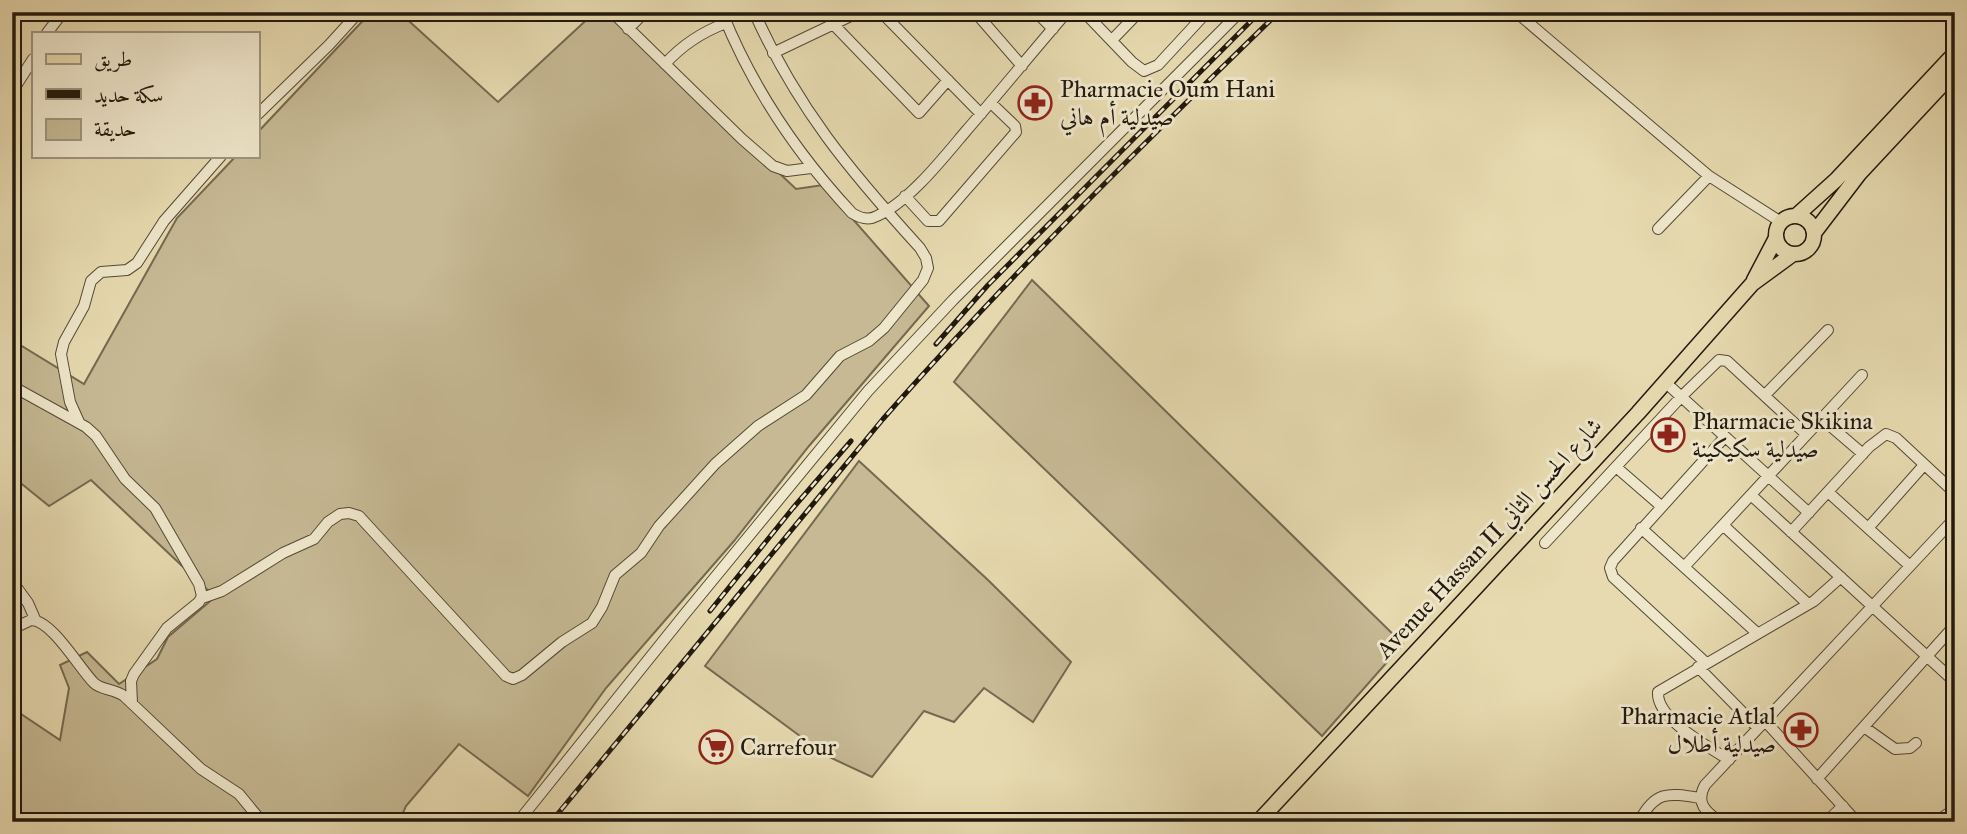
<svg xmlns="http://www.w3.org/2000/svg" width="1967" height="834" viewBox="0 0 1967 834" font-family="'IM FELL Great Primer',Amiri,serif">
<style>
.green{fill:#c6b994;stroke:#746951;stroke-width:2}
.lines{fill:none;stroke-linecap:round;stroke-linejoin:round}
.minor-casing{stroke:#534936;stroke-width:12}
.primary-casing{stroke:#22190e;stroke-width:17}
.minor{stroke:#efe7cc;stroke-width:10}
.primary{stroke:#e7dab0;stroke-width:14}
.rail-casing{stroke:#22190e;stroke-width:5}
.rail{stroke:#efe7cc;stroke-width:2.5;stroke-dasharray:8;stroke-linecap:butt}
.labels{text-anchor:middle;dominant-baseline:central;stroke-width:6;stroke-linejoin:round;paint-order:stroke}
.poi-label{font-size:24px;fill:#22190e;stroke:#efe7cc;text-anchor:start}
.street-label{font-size:24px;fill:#22190e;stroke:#efe7cc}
</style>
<rect width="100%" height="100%" fill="#e7dab0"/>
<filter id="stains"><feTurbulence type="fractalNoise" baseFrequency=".00286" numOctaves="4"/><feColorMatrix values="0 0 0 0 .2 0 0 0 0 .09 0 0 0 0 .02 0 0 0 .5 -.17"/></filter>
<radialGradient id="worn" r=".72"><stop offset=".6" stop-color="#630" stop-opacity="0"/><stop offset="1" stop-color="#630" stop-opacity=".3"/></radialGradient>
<!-- green -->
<path class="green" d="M371 12H399L498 102 595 12H608L796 189 823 185 929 306 809 446 734 541 606 688 528 796 459 744 406 806 399 822H12V717L18 712 60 740 69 688 60 665 87 652 119 684 157 659 168 637 215 597 91 480 49 506 12 476V340L84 384 177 218 236 156H257V133Z
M1032 280 1403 644 1322 736 954 382Z
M859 461 988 580 1071 662 1033 722 984 688 954 722 924 711 872 777 827 756 705 666Z"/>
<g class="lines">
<defs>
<path id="minor" d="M612 12 742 139 773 166 787 171 811 168
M722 12C752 87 797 154 852 213 860 218 868 221 877 216 909 202 944 157 966 131 1000 92 1033 51 1067 12
M829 12 833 24 919 113 948 80
M881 12 981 114
M975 12 1022 66
M1036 12 1053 29
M1084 12 1132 62 1144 71 1158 65 1207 12
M1516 12 1709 176 1781 222
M628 29 645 12
M47 33 63 12
M1112 40 1139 12
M773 53 859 12
M665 64C683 44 702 32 726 23
M12 92 33 59
M257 115 329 45 359 12
M905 196 928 221H939L1016 132 1015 126 991 103
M1658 229 1709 176
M1665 382 1809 513
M12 386 86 427 96 436 125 479 155 508 199 584 202 596 199 602 167 628 134 674 131 681 132 703
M1765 395 1828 330
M1821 418 1863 454
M79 422 70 402 61 354 64 342 84 306 91 281 101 272 127 270 137 263 164 221 221 156
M1616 467 1661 506
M1828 492 1910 566
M1751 495 1955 682
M1724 526 1808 604
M1869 527 1924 465
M1641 528 1757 633
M1791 532 1869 447 1886 434 1896 438 1955 493
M1545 543 1681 397 1719 360 1727 361 1806 434
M1684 567 1862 375
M12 581 28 603 35 619
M202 598 222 591 283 553 314 539 328 522 340 514 349 513 359 516 506 676 513 679 522 675 562 642 592 623 602 607 615 575 641 553 659 526 715 464 758 426 806 395 840 356 869 341 884 328 923 280 928 268 926 258 920 248C850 171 797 108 754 12
M12 629 31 620C52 620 79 668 94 683 101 690 115 689 124 696L201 769 239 794 262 822
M1706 663 1613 577 1610 568 1613 561 1724 438
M1698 667 1758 728
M1765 721 1857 822
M1864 727 1895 749 1910 748 1916 743
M1729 760C1708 746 1656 719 1658 692L1814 601 1841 577
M1817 779 1955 625
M518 822 684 615 868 391 953 300 1240 12
M1639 822C1655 790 1669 793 1700 798
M1720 822C1706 812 1695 803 1705 785L1955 518
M1826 822 1843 806
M1936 822 1955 809"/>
<path id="primary" d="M1796 216 1836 180 1955 53
M1776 235a19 19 0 1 1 38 0a19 19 0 1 1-38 0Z
M1814 233 1859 174 1955 71
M1754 280 1776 238
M1258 822 1638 413 1752 284 1793 254"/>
</defs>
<!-- minor casing -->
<use href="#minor" class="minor-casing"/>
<!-- primary casing -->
<use href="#primary" class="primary-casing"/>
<!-- minor -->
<use href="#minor" class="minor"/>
<!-- primary -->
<use href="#primary" class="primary"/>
<defs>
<path id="rail" d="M936 344 988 285 1260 12
M710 611 793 508 851 441
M551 822 883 419C1008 277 1143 144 1279 12"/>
</defs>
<!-- rail casing -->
<use href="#rail" class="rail-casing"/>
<!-- rail -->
<use href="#rail" class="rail"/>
</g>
<!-- icons -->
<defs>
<symbol id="pharmacy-ring" viewBox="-11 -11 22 22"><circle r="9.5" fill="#efe7cc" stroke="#8f2418" stroke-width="1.5"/><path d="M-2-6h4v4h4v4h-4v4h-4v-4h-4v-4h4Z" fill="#8f2418"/></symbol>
<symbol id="supermarket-ring" viewBox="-11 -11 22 22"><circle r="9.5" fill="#efe7cc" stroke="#8f2418" stroke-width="1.5"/><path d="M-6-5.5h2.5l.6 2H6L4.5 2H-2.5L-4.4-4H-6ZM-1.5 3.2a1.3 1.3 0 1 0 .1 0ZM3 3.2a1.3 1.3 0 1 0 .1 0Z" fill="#8f2418"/></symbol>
</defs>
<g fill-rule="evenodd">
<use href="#pharmacy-ring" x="1016" y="84" width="38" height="38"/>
<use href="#pharmacy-ring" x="1649" y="416" width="38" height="38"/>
<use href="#pharmacy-ring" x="1782" y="711" width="38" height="38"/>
<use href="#supermarket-ring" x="697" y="728" width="38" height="38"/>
</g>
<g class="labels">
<!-- poi labels -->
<g class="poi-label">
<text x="1060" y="89">Pharmacie Oum Hani<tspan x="1060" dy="28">صيدلية أم هاني</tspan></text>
<text x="1692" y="421">Pharmacie Skikina<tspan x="1692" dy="28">صيدلية سكيكينة</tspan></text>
<text x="1776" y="716" text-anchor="end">Pharmacie Atlal<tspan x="1776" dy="28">صيدلية أطلال</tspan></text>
<text x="740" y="747">Carrefour</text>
</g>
<!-- street labels -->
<g class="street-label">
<text transform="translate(1489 538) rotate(-47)">Avenue Hassan II شارع الحسن الثاني</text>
</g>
</g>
<!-- margin -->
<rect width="1967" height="834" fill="none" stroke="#e7dab0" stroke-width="42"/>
<rect x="14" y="14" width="1939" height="806" fill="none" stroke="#22190e" stroke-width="3.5"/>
<rect x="21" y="21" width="1925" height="792" fill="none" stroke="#22190e" stroke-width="2"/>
<!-- legend -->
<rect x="32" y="32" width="228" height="126" fill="#efe7cc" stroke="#9d9580" stroke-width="2"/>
<rect x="46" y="54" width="35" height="10" fill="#e7dab0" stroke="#9d9580" stroke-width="2"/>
<text x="94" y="66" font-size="21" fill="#22190e">طريق</text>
<rect x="46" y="89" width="35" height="10" fill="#22190e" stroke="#9d9580" stroke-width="2"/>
<text x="94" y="102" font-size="21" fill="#22190e">سكة حديد</text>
<rect x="46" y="119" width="35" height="21" fill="#c6b994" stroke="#9d9580" stroke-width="2"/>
<text x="94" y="136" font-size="21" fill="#22190e">حديقة</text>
<rect width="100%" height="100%" filter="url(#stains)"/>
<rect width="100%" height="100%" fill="url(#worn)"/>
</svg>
